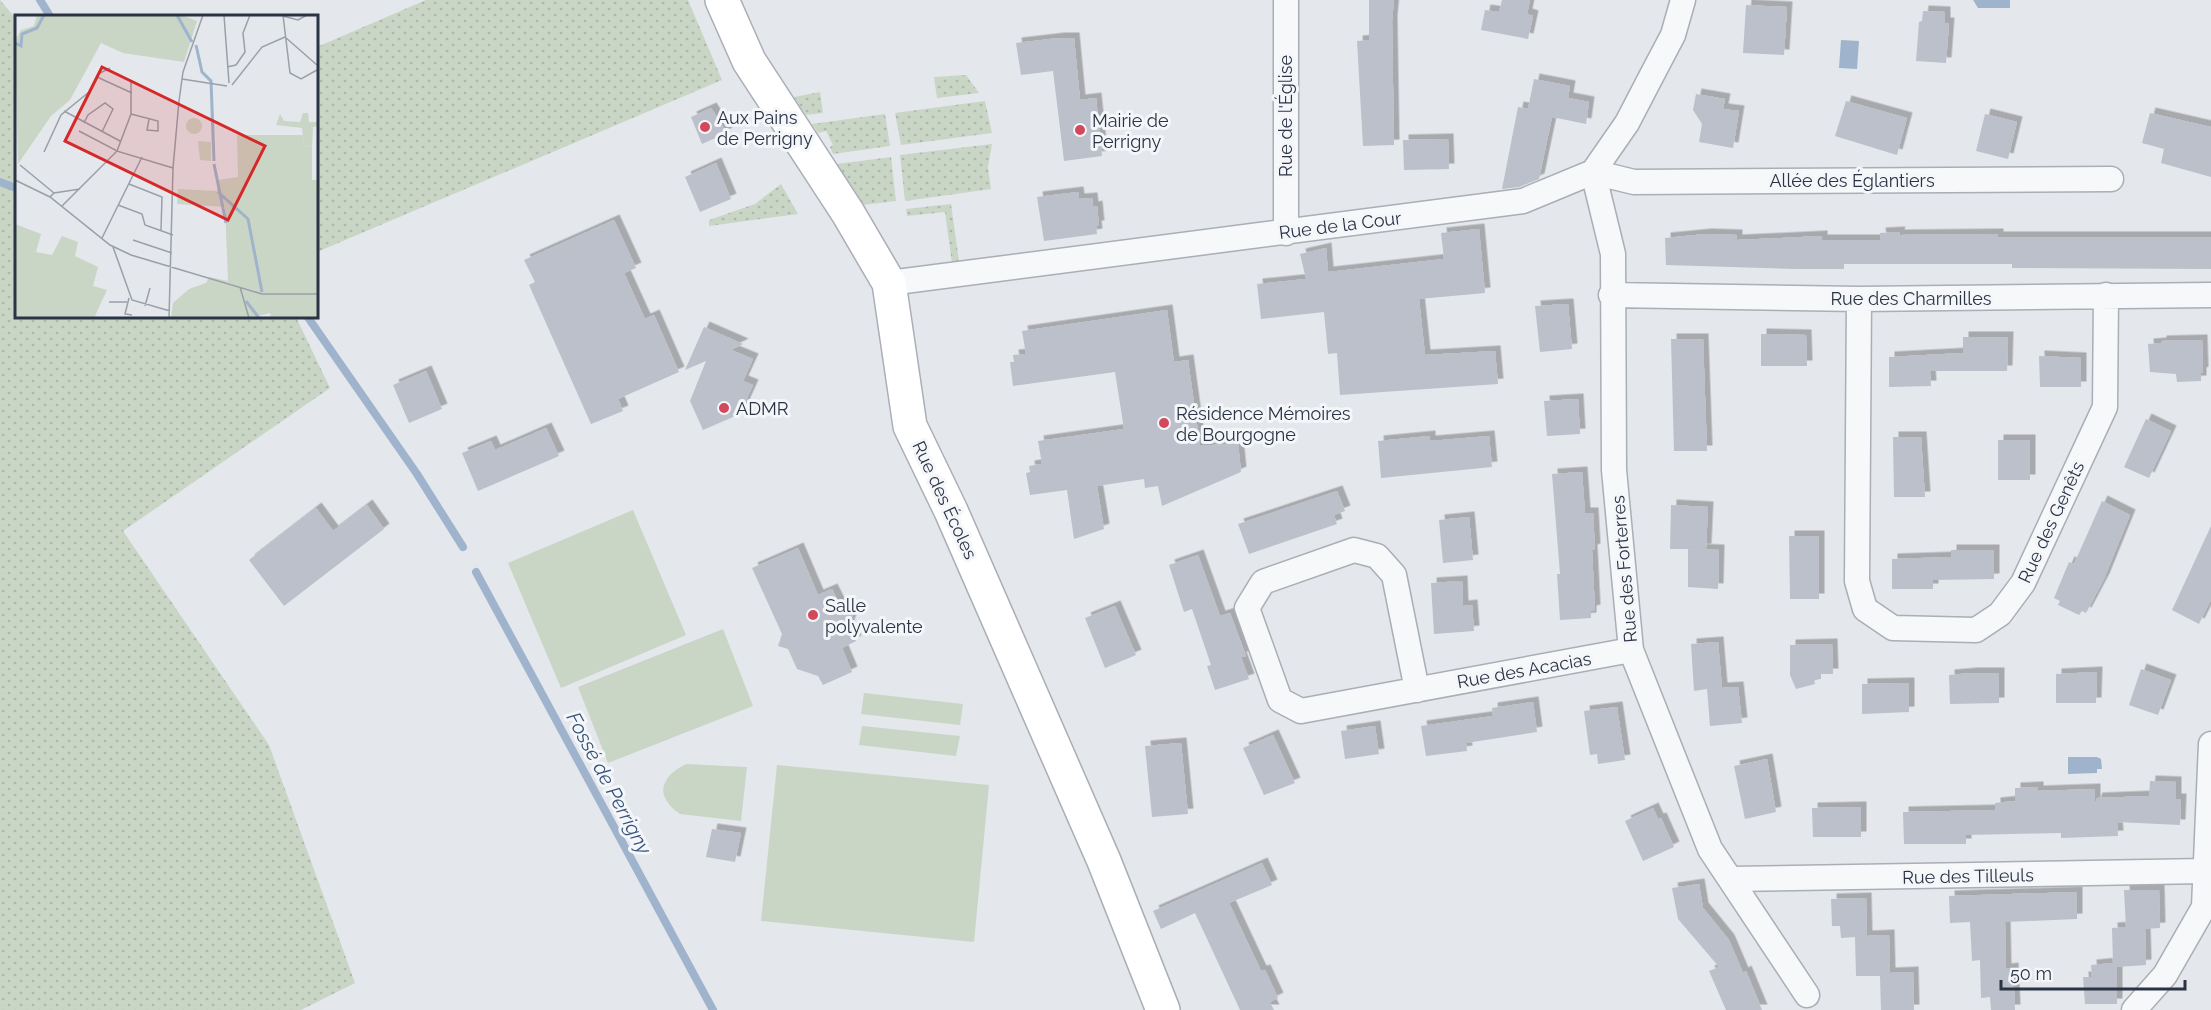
<svg xmlns="http://www.w3.org/2000/svg" width="2211" height="1010" viewBox="0 0 2211 1010" font-family="Raleway,sans-serif">
<style>
.grass{fill:url(#grass-dots)}
.pitch{fill:#c9d6c5}
.water{fill:#9fb4cc}
.lines{fill:none;stroke-linecap:round;stroke-linejoin:round}
.stream{stroke:#9fb4cc;stroke-width:8}
.building{fill:#bbc0ca;filter:url(#shadow)}
.street-casing{stroke:#a9aeb7;stroke-width:27}
.secondary-casing{stroke:#a9aeb7;stroke-width:36}
.street{stroke:#f7f8fa;stroke-width:24}
.secondary{stroke:#fff;stroke-width:33}
.poi-dot{fill:#d1495b;stroke:#f4f6f9;stroke-width:2}
.labels{text-anchor:middle;dominant-baseline:central;stroke-width:6;stroke-linejoin:round;paint-order:stroke}
.street-label{font-size:18px;fill:#2b3445;stroke:#f4f6f9}
.poi-label{font-size:18px;fill:#2b3445;stroke:#f4f6f9;text-anchor:start}
.water-label{font-size:20px;font-style:italic;fill:#34527a;stroke:#f4f6f9}
.inset-river{fill:none;stroke:#9fb4cc;stroke-width:3}
.inset-road{fill:none;stroke:#9a9fa9;stroke-width:1.5}
.view{fill:#d62828;fill-opacity:0.15;stroke:#d62828;stroke-width:3}
.inset-edge{fill:none;stroke:#2b3445;stroke-width:3}
</style>
<defs>
<pattern id="grass-dots" width="8" height="8" patternUnits="userSpaceOnUse" patternTransform="scale(1.5)"><rect width="8" height="8" fill="#c9d6c5"/><path d="M2 2h.1M6 6h.1" fill="none" stroke="#adb8ab" stroke-width="1.8" stroke-linecap="round"/></pattern>
<filter id="shadow"><feDropShadow dx="5.5" dy="-5.5" stdDeviation="0" flood-color="#0004"/></filter>
</defs>
<rect width="100%" height="100%" fill="#e4e7ec"/>
<!-- grass -->
<path class="grass" d="M0 0 16 19V316L296 317 330 388 123 531 269 745 355 983 301 1010H0Z
M426 0H688L722 80 317 252V47Z
M966 75 979 93 937 98 934 77Z
M820 92 823 113 806 115 794 97Z
M985 101 992 133 901 145 895 113Z
M885 114 890 146 833 154 830 147 833 145 826 131 818 133 812 124Z
M992 144 988 167 991 189 905 201 900 155Z
M891 157 896 201 863 205 837 164Z
M781 184 798 214 709 226V220L755 204Z
M951 204 959 261 952 263 945 212 907 216 906 209Z"/>
<!-- pitch -->
<path class="pitch" d="M633 510 686 635 561 688 508 563Z
M723 629 753 706 608 763 578 687Z
M864 693 963 704 960 725 861 714Z
M862 726 960 736 956 756 859 745Z
M686 764 747 767 741 821 680 814C654 796 660 777 686 764Z
M777 765 989 785 974 942 761 921Z"/>
<!-- water -->
<path class="water" d="M1973 0H2010V8H1978Z
M1841 40 1859 41 1857 69 1839 68Z
M2097 757 2101 759 2102 769H2097V773L2068 774V757Z"/>
<g class="lines">
<!-- stream -->
<path class="stream" d="M40 0 50 16
M0 182 16 188
M307 316 417 474 463 547
M476 572 713 1010"/>
</g>
<!-- building -->
<path class="building" d="M1369 0H1394L1392 21 1394 145 1363 146 1357 41 1369 40Z
M1502 0H1530L1527 14 1533 16 1528 39 1481 30 1485 10 1499 12Z
M1746 5 1787 7 1784 55 1743 53Z
M1923 11 1945 12V23H1949L1946 63 1916 61 1919 22 1922 21Z
M1059 38H1074L1080 100 1096 98 1102 156 1064 161 1053 71 1021 75 1016 43Z
M1534 79 1570 86 1568 98 1589 102 1586 124 1552 117 1539 179 1519 187 1502 189 1518 107 1528 109Z
M1696 94 1725 99 1723 109 1739 111 1733 148 1699 142 1702 124 1693 110Z
M1846 101 1907 118 1897 155 1835 136Z
M711 108 727 133 702 144 691 117Z
M2150 113 2211 127V177L2161 163 2164 149 2142 143Z
M1985 114 2017 122 2008 159 1976 151Z
M1448 139 1449 169 1404 170 1403 140Z
M716 163 731 199 700 212 685 177Z
M1078 192 1079 199 1092 198 1093 207 1097 206 1099 226H1096L1097 234 1044 241 1037 197Z
M614 220 636 268 624 273 645 319 654 315 679 372 618 399 623 411 591 424 529 285 535 282 524 260Z
M1479 229 1485 293 1419 299 1425 355 1495 351 1498 384 1340 395 1337 353 1328 354 1324 312 1261 319 1257 284 1306 279 1300 254 1326 248 1328 272 1444 259 1441 233Z
M1900 232 1899 235 1998 234V237H2211V269L2012 268V264H1844V269H1795L1666 265 1665 238 1706 234 1737 235V240L1822 236V240H1881L1880 233Z
M1568 304 1572 349 1540 352 1535 306Z
M1167 310 1174 362 1188 360 1200 446 1238 443 1241 472 1162 506 1158 486 1145 488 1144 479 1097 486 1104 529 1074 539 1067 490 1030 495 1026 473 1030 472 1029 466 1042 464 1038 441 1124 429 1115 372 1013 386 1010 362H1014L1013 355 1026 354 1022 331Z
M704 327 743 344 731 350 753 359 743 381 753 385 740 414 703 430 690 401 706 361 685 370Z
M1761 334 1806 335 1807 366H1761Z
M1963 337H2008L2007 371H1930L1931 386 1889 387V357L1963 353Z
M1671 339H1703L1707 451H1674Z
M2202 340 2203 372 2201 373V381L2177 382 2176 374 2150 372 2148 344 2161 343V341Z
M2039 356 2081 358V387H2040Z
M426 371 442 409 409 423 393 385Z
M1578 399 1580 434 1547 436 1544 401Z
M2146 419 2171 431 2149 478 2124 467Z
M546 428 559 456 478 491 462 453 491 441 495 450Z
M1430 436V441L1489 436 1492 467 1381 478 1378 441Z
M1893 437H1921L1925 497H1894Z
M1998 440H2030V480H1998Z
M1582 472 1585 513H1593L1595 549 1592 550 1595 610 1591 611V618L1560 620 1557 574H1560L1552 474Z
M1337 491 1345 511 1334 515 1337 524 1249 554 1238 524Z
M2102 501 2130 515 2104 579 2086 613 2082 611 2079 615 2058 605 2060 601 2054 598 2069 562 2074 564Z
M367 505 384 529 284 606 249 560 316 508 333 531Z
M1671 505 1708 507 1706 549H1670Z
M1469 517 1473 560 1443 563 1439 520Z
M2211 526V600L2199 624 2172 610Z
M1789 536H1819V599H1790Z
M798 548 818 595 832 589 839 603 855 609 849 625 856 641 842 648 852 672 823 685 818 676 797 669 788 649 778 646 782 634 752 568Z
M1688 549 1719 550 1718 589 1688 587Z
M1951 550H1994V579L1933 580V589H1892V559L1951 557Z
M1198 555 1220 616 1230 613 1246 656 1241 657 1249 679 1215 690 1207 666 1211 665 1192 609 1184 612 1169 565Z
M1462 581 1463 606 1472 605 1474 631 1434 634 1431 583Z
M1115 606 1136 655 1105 668 1085 618Z
M1718 642 1722 688 1738 687 1742 723 1710 726 1707 689 1694 691 1691 644Z
M1832 644 1833 674H1821V679H1814L1815 684 1796 689 1790 675V645Z
M2141 669 2171 680 2158 715 2129 705Z
M2097 672 2096 703H2056V674Z
M1972 673H1999V703L1950 704 1949 675Z
M1909 683V712L1862 714V684Z
M1533 702 1537 732 1466 743 1467 751 1426 756 1421 726 1493 716 1492 708Z
M1617 707 1625 760 1598 764 1597 754 1590 755 1584 711Z
M1375 726 1379 754 1345 759 1341 731Z
M1273 735 1295 783 1264 795 1243 748Z
M1181 743 1188 814 1152 817 1145 746Z
M1767 759 1776 812 1745 819 1734 766Z
M2150 781 2176 782V799H2181L2180 825 2117 822 2118 836 2061 838V833L1966 835V844H1904L1903 812 1995 810V803L2015 801V788L2038 787V791L2095 789V804L2097 798 2149 796Z
M1861 807V837H1813L1812 808Z
M1653 808 1658 819 1661 818 1674 847 1643 861 1625 821Z
M712 829 741 833 735 862 706 857Z
M1262 863 1272 885 1229 903 1261 971 1265 970 1278 998 1270 1002 1274 1010H1240L1195 913 1161 929 1153 911Z
M1699 884 1703 908 1729 940 1743 973 1746 971 1762 1010H1726L1709 971 1719 967 1678 919 1672 888Z
M2124 890H2159L2160 928 2145 929 2146 965 2117 967V1004H2085L2083 977H2092L2091 965 2113 963 2112 928 2126 927Z
M2077 892V919L2005 922 2006 969 2013 968 2015 1010H1991L1990 997 1981 998 1980 960 1972 961 1970 922 1950 923 1949 896Z
M1866 898 1867 936 1889 935 1890 973 1913 972 1914 1010H1881L1880 976H1856L1855 937 1841 938 1840 926H1832L1831 899Z"/>
<g class="lines">
<defs>
<path id="street" d="M1286 233V0
M889 283 1523 201 1593 172 1627 123 1653 73 1673 35 1683 0
M1611 295 1859 299 2211 295
M1859 299 1857 581 1865 609 1893 628 1976 630 2000 614 2023 583 2105 407 2106 295
M1417 690 1394 575 1377 556 1354 550 1263 582 1247 608 1280 700 1301 711 1631 650
M1730 879 2205 871
M1807 995 1710 849 1631 650 1614 470 1613 254 1593 172 1634 182 2111 179
M2134 1010 2165 975 2204 907 2211 744"/>
<path id="secondary" d="M722 0 749 61 848 213 889 283 910 426 951 511 1104 861 1163 1010"/>
</defs>
<!-- street casing -->
<use href="#street" class="street-casing"/>
<!-- secondary casing -->
<use href="#secondary" class="secondary-casing"/>
<!-- street -->
<use href="#street" class="street"/>
<!-- secondary -->
<use href="#secondary" class="secondary"/>
</g>
<!-- markers -->
<g class="poi-dot">
<circle cx="705" cy="127" r="6"/>
<circle cx="1080" cy="130" r="6"/>
<circle cx="724" cy="408" r="6"/>
<circle cx="1164" cy="423" r="6"/>
<circle cx="813" cy="615" r="6"/>
</g>
<g class="labels">
<!-- street labels -->
<g class="street-label">
<text transform="translate(1285 116) rotate(-90)">Rue de l'Église</text>
<text x="1852" y="180">Allée des Églantiers</text>
<text transform="translate(1340 225) rotate(-7)">Rue de la Cour</text>
<text x="1911" y="298">Rue des Charmilles</text>
<text transform="translate(945 500) rotate(65)">Rue des Écoles</text>
<text transform="translate(2051 522) rotate(-65)">Rue des Genêts</text>
<text transform="translate(1624 569) rotate(-95)">Rue des Forterres</text>
<text transform="translate(1524 670) rotate(-10)">Rue des Acacias</text>
<text transform="translate(1968 876) rotate(-1)">Rue des Tilleuls</text>
</g>
<!-- poi labels -->
<g class="poi-label">
<text x="717" y="117">Aux Pains<tspan x="717" dy="21">de Perrigny</tspan></text>
<text x="1092" y="120">Mairie de<tspan x="1092" dy="21">Perrigny</tspan></text>
<text x="736" y="408">ADMR</text>
<text x="1176" y="413">Résidence Mémoires<tspan x="1176" dy="21">de Bourgogne</tspan></text>
<text x="825" y="605">Salle<tspan x="825" dy="21">polyvalente</tspan></text>
</g>
<!-- water labels -->
<g class="water-label">
<text transform="translate(609 783) rotate(62)">Fossé de Perrigny</text>
</g>
</g>
<!-- overview -->
<g transform="translate(15 15)">
<rect width="303" height="303" fill="#e4e7ec"/>
<path d="M22 0H166L182 6 169 47 108 38 86 28 55 85 36 101 3 149 0 26 6 15 19 11ZM222 120H288L289 131 297 132V165H303V303H256L255 298 235 303H156L158 288 174 274 191 268 194 262 213 266 210 192 162 189 163 174 202 176 203 165 223 162ZM0 209 26 219 21 237 37 240 47 221 63 227 60 241 83 252 78 271 92 275 80 301 85 303H0Z" fill="#c9d6c5"/>
<path d="M288 98H293L294 107H303V111L298 112 297 132 289 131 287 113 261 110 265 99 269 106 285 107Z" fill="#c9d6c5"/>
<path d="M171 111a8 8 0 1 1 16 0a8 8 0 1 1-16 0ZM183 126 196 127V146L185 145Z" fill="#c9d6c5"/>
<path class="inset-river" d="M162 0 177 27M0 28 6 31 7 19 22 13 29 0M181 30 187 57 196 66 199 146M199 149 211 208M203 177 233 204 247 277M231 286 244 303"/>
<path class="inset-road" d="M209 0 214 68M268 0 275 58 286 64 302 55M268 1 283 5 292 0M270 22 302 50M212 52 221 50 230 37 228 18 235 0M82 62 117 78M167 64 212 71M217 70 247 32 270 22M49 96 105 126M116 99 143 106V116L132 115 134 104M69 108 73 100 90 88 98 94 87 117M64 116 102 136 116 99V67M29 137 46 100 74 77 83 59 95 53M5 150 39 178M0 165 35 182 95 230 116 240 247 279H303M114 169 147 182 146 215M35 182 39 178 65 174M103 190 127 199 130 210 158 220M47 191 102 136 158 153M87 223 127 142M118 225 157 238M98 232 117 285 155 296M225 272 234 303M114 283 110 299 117 300M94 287H112M130 291 135 273M154 303 158 153 164 86 168 57 188 0"/>
<path class="view" d="M87 52 250 131 213 205 50 126Z"/>
<rect width="303" height="303" class="inset-edge"/>
</g>
<!-- scale -->
<path d="M2001 980v9h184v-9" fill="none" stroke="#2b3445" stroke-width="3"/>
<text x="2010" y="980" font-size="18" fill="#2b3445" stroke="#f4f6f9" stroke-width="4.5" paint-order="stroke">50 m</text>
</svg>
